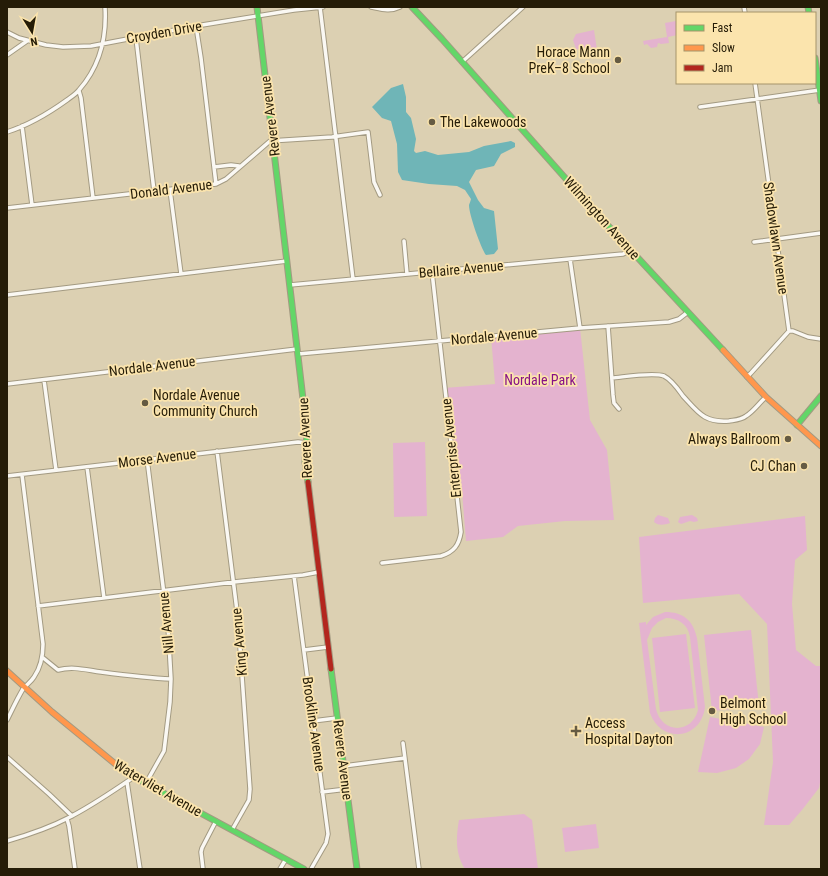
<svg xmlns="http://www.w3.org/2000/svg" width="828" height="876" viewBox="0 0 828 876" font-family="'Roboto Condensed',sans-serif">
<style>
.green{fill:#e4b3cf;fill-rule:evenodd}
.water{fill:#6fb5b7}
.lines{fill:none;stroke-linecap:round;stroke-linejoin:round}
.street-casing{stroke:#a39a82;stroke-width:5.5}
.fast-casing{stroke:#a39a82;stroke-width:7}
.slow-casing{stroke:#a39a82;stroke-width:7}
.jam-casing{stroke:#a39a82;stroke-width:7}
.street{stroke:#faf8f3;stroke-width:3.5}
.fast{stroke:#63d668;stroke-width:5}
.slow{stroke:#ff974d;stroke-width:5}
.jam{stroke:#b3261e;stroke-width:5}
.poi-dot{fill:#655b43;stroke:#fbe4ad;stroke-width:1.5}
.labels{text-anchor:middle;dominant-baseline:central;stroke-width:3.5;stroke-linejoin:round;paint-order:stroke}
.street-label{font-size:14px;fill:#251c07;stroke:#fbe4ad}
.poi-label{font-size:14px;fill:#251c07;stroke:#fbe4ad;text-anchor:start}
.park-label{font-size:14px;fill:#871086;stroke:#fbe4ad}
</style>
<rect width="100%" height="100%" fill="#dcd0b2"/>
<!-- green -->
<path class="green" d="M676 21 677 35 668 37 669 43 661 44 658 43 657 47 651 48 647 44 644 45 643 41 667 37 665 23Z
M594 30 597 50 588 52 584 50 576 49 573 40 576 34Z
M580 328 590 420 607 450 614 520 565 521 518 526 503 537 466 541 461 479H455L444 388 495 384 491 336Z
M425 442 427 516 394 517 393 443Z
M658 515 668 518 670 523C664 525 659 526 654 522L655 518Z
M692 515 697 518 698 521 694 522 690 521 681 524 678 522 680 517Z
M805 516 807 550 795 560 792 604 796 650 816 666H821V777L819 788 802 810 789 825H764L773 762 767 624 739 594 643 603 639 537Z
M665 612C683 612 693 620 697 638L705 707C701 740 661 744 650 713L639 623 646 622V625L653 617ZM666 618C678 618 688 624 690 637L698 710C692 734 662 734 656 709L647 640 652 628 658 622Z
M751 630 759 706 712 711 704 635Z
M686 634 695 708 660 712 652 638Z
M710 717 764 727 760 744 749 759 736 768 717 773 698 772Z
M524 814 532 820 538 869H465C455 854 456 837 459 820Z
M596 824 599 848 565 852 562 828Z"/>
<!-- water -->
<path class="water" d="M403 84 406 97V112L411 118 416 139 414 151 416 153 425 151 438 155 469 152 484 146 511 141 515 143V147L501 154 494 166 476 170 469 182 478 200 484 208 494 211 498 249 494 254 486 255C481 248 469 215 469 205 469 205 471 200 471 199L465 190 457 186 429 184 402 180 398 172 397 144 391 121 382 118 372 107 391 88Z"/>
<g class="lines">
<defs>
<path id="street" d="M320 7 353 279
M371 7C381 9 390 12 400 7
M744 7 745 13
M196 26 201 58 216 184
M7 32 19 38 46 45 63 47 91 46 196 26 294 10 323 7
M136 38 154 191
M7 55 27 41
M462 62 523 7
M79 91 81 98 93 198
M700 107 820 90
M22 126 32 205
M7 132C29 125 49 113 67 100 71 97 76 94 79 90 100 66 107 39 105 7
M214 167 231 165 239 166
M170 190 181 274
M7 208 216 184 226 179 270 141 332 137 368 132 374 182 380 195
M404 241 407 274
M754 242 821 233
M570 259 580 328
M290 285 612 255 623 254 631 250
M7 295 287 261
M608 326 613 395 614 403 619 409
M789 331H793L808 337 821 339
M298 354 580 328 669 322 679 319 688 312
M747 377 751 373 789 331 755 83
M612 378C624 377 653 372 664 376 672 380 678 389 683 396 698 412 704 423 729 421 735 420 741 420 746 416 754 411 759 403 766 397
M44 380 56 470
M7 384 297 349
M217 451 238 619 250 789 249 800 232 830
M87 467 104 598
M7 476 281 444 298 442 307 443
M382 563 441 556C454 552 459 545 461 532L432 272
M294 576 328 834 326 843 311 869
M38 606 234 582 303 575 319 572
M304 650 328 647
M42 657 58 670C73 666 86 670 101 672 124 675 147 678 171 679
M7 720C12 710 17 699 23 689 26 685 31 682 34 677 41 667 43 656 43 644L22 475
M313 721 337 718
M403 743 419 869
M7 757 49 794 72 816
M344 766 405 758
M127 782 140 869
M146 783 164 751 170 702 171 679 168 626 147 459
M322 792 347 789
M67 819 69 826 75 869
M7 841C28 835 49 828 68 818 92 806 113 791 134 777
M203 869 201 852 202 848 216 821
M280 869 286 859"/>
<path id="fast" d="M257 7 307 433 305 462 308 482
M412 7 442 39 590 206 723 350
M808 7 809 13
M815 58 821 101
M797 425 821 396
M331 669 357 869
M119 767 134 777 304 869"/>
<path id="slow" d="M723 350 766 397 821 446
M7 671 52 712 119 767"/>
<path id="jam" d="M308 482 331 669"/>
</defs>
<!-- street casing -->
<use href="#street" class="street-casing"/>
<!-- fast casing -->
<use href="#fast" class="fast-casing"/>
<!-- slow casing -->
<use href="#slow" class="slow-casing"/>
<!-- jam casing -->
<use href="#jam" class="jam-casing"/>
<!-- street -->
<use href="#street" class="street"/>
<!-- fast -->
<use href="#fast" class="fast"/>
<!-- slow -->
<use href="#slow" class="slow"/>
<!-- jam -->
<use href="#jam" class="jam"/>
</g>
<!-- markers -->
<g class="poi-dot">
<circle cx="618" cy="60" r="4"/>
<circle cx="432" cy="122" r="4"/>
<circle cx="145" cy="403" r="4"/>
<circle cx="788" cy="439" r="4"/>
<circle cx="804" cy="466" r="4"/>
<circle cx="712" cy="711" r="4"/>
<path d="M574 725h4v4h4v4h-4v4h-4v-4h-4v-4h4z"/>
</g>
<g class="labels">
<!-- street labels -->
<g class="street-label">
<text transform="translate(164 32) rotate(-10)">Croyden Drive</text>
<text transform="translate(270 116) rotate(-97)">Revere Avenue</text>
<text transform="translate(171 189) rotate(-7)">Donald Avenue</text>
<text transform="translate(602 218) rotate(48)">Wilmington Avenue</text>
<text transform="translate(776 238) rotate(82)">Shadowlawn Avenue</text>
<text transform="translate(461 269) rotate(-5)">Bellaire Avenue</text>
<text transform="translate(494 336) rotate(-5)">Nordale Avenue</text>
<text transform="translate(152 366) rotate(-7)">Nordale Avenue</text>
<text transform="translate(305 438) rotate(-93)">Revere Avenue</text>
<text transform="translate(451 448) rotate(-96)">Enterprise Avenue</text>
<text transform="translate(157 458) rotate(-7)">Morse Avenue</text>
<text transform="translate(166 623) rotate(-95)">Nill Avenue</text>
<text transform="translate(239 642) rotate(-95)">King Avenue</text>
<text transform="translate(314 724) rotate(82)">Brookline Avenue</text>
<text transform="translate(343 760) rotate(83)">Revere Avenue</text>
<text transform="translate(158 788) rotate(30)">Watervliet Avenue</text>
</g>
<!-- poi labels -->
<g class="poi-label">
<text x="610" y="52" text-anchor="end">Horace Mann<tspan x="610" dy="16">PreK–8 School</tspan></text>
<text x="440" y="122">The Lakewoods</text>
<text x="153" y="395">Nordale Avenue<tspan x="153" dy="16">Community Church</tspan></text>
<text x="780" y="439" text-anchor="end">Always Ballroom</text>
<text x="796" y="466" text-anchor="end">CJ Chan</text>
<text x="720" y="703">Belmont<tspan x="720" dy="16">High School</tspan></text>
<text x="585" y="723">Access<tspan x="585" dy="16">Hospital Dayton</tspan></text>
</g>
<!-- park labels -->
<g class="park-label">
<text x="540" y="380">Nordale Park</text>
</g>
</g>
<!-- border -->
<rect width="828" height="876" fill="none" stroke="#251c07" stroke-width="16"/>
<!-- legend -->
<rect x="676" y="12" width="140" height="72" fill="#fbe4ad" stroke="#a5946b"/>
<rect x="684" y="25" width="20" height="6" fill="#63d668" stroke="#a5946b"/>
<text x="712" y="32" font-size="12" fill="#251c07">Fast</text>
<rect x="684" y="45" width="20" height="6" fill="#ff974d" stroke="#a5946b"/>
<text x="712" y="52" font-size="12" fill="#251c07">Slow</text>
<rect x="684" y="65" width="20" height="6" fill="#b3261e" stroke="#a5946b"/>
<text x="712" y="72" font-size="12" fill="#251c07">Jam</text>
<!-- north arrow -->
<g transform="translate(32 32) rotate(169)" stroke="#fbe4ad" stroke-width="3" paint-order="stroke">
<path d="M0-3L7 15L0 10L-7 15Z" fill="#251c07"/>
<text y="-6" font-size="11" font-weight="bold" text-anchor="middle" fill="#251c07">N</text>
</g>
</svg>
